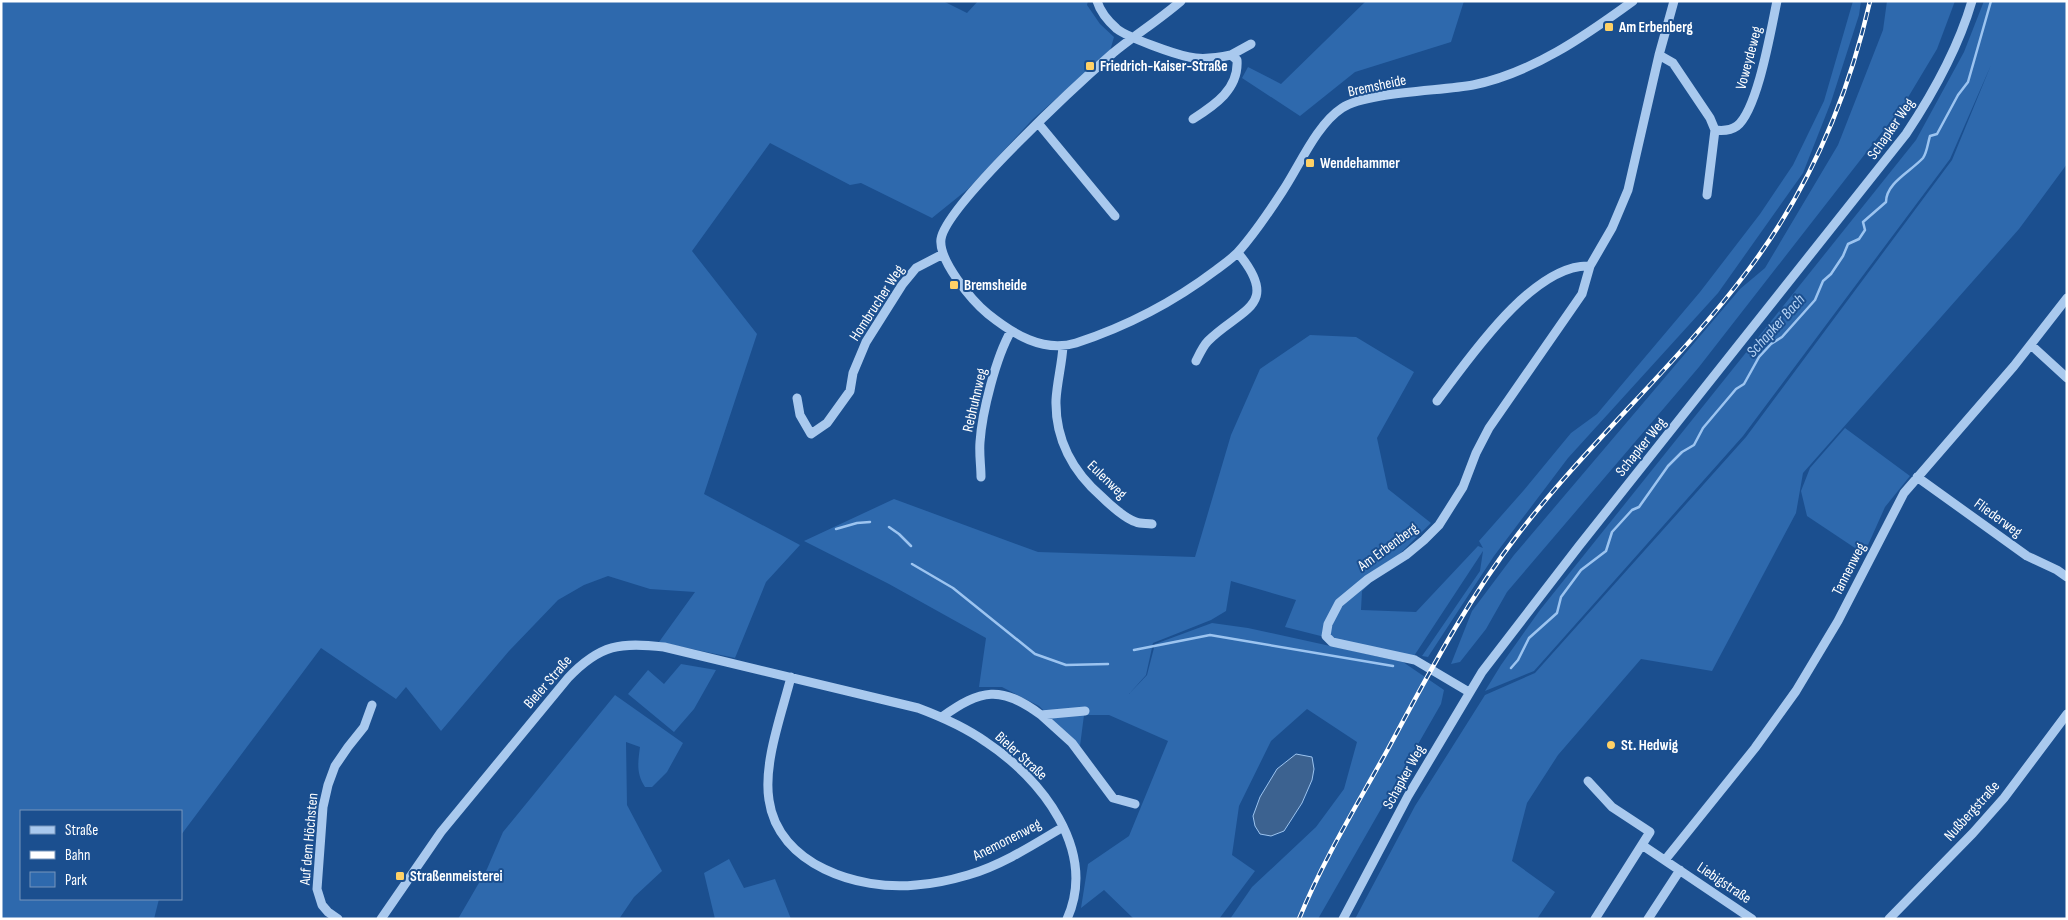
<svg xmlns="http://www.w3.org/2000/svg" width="2068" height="920" viewBox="0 0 2068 920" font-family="'Sofia Sans Condensed',sans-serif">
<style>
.green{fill:#2e69ad}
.water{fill:#3c6290;stroke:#9cc4f0}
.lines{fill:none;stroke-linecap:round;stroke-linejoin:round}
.stream{stroke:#9cc4f0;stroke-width:2.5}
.minor{stroke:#a9c9ee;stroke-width:9}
.rail-casing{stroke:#fff;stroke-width:4.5}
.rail{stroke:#1b4f8f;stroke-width:2.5;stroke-dasharray:8;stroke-linecap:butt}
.poi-dot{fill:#ffd166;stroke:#1b4f8f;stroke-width:2}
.labels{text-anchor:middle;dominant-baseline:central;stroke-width:4;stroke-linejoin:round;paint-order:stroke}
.poi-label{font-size:15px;font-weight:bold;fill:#fff;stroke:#1b4f8f;text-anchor:start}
.street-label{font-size:15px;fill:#fff;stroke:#1b4f8f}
.water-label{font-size:16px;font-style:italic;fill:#b5d3f5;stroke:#1b4f8f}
</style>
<rect width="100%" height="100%" fill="#1b4f8f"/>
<!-- green -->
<path class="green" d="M1 1H943L967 13 978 1H1088L1087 5 1100 24 1114 37 1110 51 1032 120 968 189 932 218 861 183 850 185 770 143 692 251 757 334 704 494 800 545 766 582 735 658 659 642 695 592 650 589 608 576 584 585 558 600 509 651 441 731 406 687 396 699 321 648 181 835V811H21V899H159L154 919H1Z
M1366 1H1464L1451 42 1355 72 1300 116 1242 78 1248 67 1281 84Z
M1853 1H1861L1859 15 1831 102 1803 173 1718 293 1568 458 1494 556 1428 657 1422 656 1480 571 1483 551 1412 659 1285 627 1296 600 1231 581 1226 611 1211 620 1153 643 1146 675 1129 694 1147 675 1155 644 1212 623 1248 628 1403 662 1444 690 1441 704 1318 919H1230L1252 887 1316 827 1344 789 1357 742 1307 709 1271 741 1239 806 1232 855 1255 871 1219 919H1134L1104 890 1081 908 1088 864 1129 836 1168 741 1109 715H1084L1080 746 1039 706 1002 687H979L986 638 889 584 804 541 894 499 1038 552 1195 557 1231 435 1260 369 1310 335 1356 337 1414 372 1377 438 1388 489 1431 523 1362 591 1361 610 1416 612 1478 546 1483 548 1479 541 1524 490 1571 433 1597 414 1700 292 1760 214 1793 165 1824 101Z
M1887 1H1955L1937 49 1904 104 1699 367 1507 592 1486 629 1460 662 1451 664 1472 611 1514 555 1740 289 1765 268 1838 145 1883 30Z
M1984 1H2067V164L2019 229 1803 473 1796 513 1712 671 1641 659 1558 755 1527 803 1512 861 1555 892 1537 919H1355L1415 806 1485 695 1535 673 1746 437 1952 160 1991 65 1950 159 1743 436 1534 671 1485 691 1501 665 1540 610 1916 140 1964 52Z
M1845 428 1910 476 1885 507 1864 554 1807 516 1801 491 1810 468Z
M681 664 716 670 694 709 674 732 628 694 648 670 664 684Z
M615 695 683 743 667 772 652 787H645C636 774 638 762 640 747L626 742 627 805 662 871 634 897 619 919H458L487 869 503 832Z
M729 859 744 888 775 879 791 919H715L704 873Z"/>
<!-- water -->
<path class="water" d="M1296 754 1312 757 1314 769 1312 780 1302 803 1284 831 1271 836 1260 834 1255 826 1253 816 1260 797 1277 769Z"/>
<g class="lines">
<!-- stream -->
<path class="stream" d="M889 527 899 534 911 546
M836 529 857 523 870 522
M912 564 953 588 1035 654 1066 665 1108 664
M1134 650 1210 635 1393 666
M1511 668 1518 660 1529 638 1557 613 1561 597 1581 570 1606 551 1612 532 1632 510 1639 507 1668 466 1682 452 1694 445 1703 428 1736 389 1744 384 1759 357 1771 344 1782 337 1815 300 1823 281 1831 274 1843 256 1848 244 1859 239 1865 230 1863 222 1886 202C1886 183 1910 172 1923 158 1927 153 1928 142 1930 136L1937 134 1958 95 1968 82 1991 1"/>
<!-- minor -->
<path class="minor" d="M1097 1C1100 11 1109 22 1117 29 1129 38 1174 54 1189 57 1202 60 1217 58 1231 55L1237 60C1239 89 1215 105 1193 119
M1181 1C1159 20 1135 35 1113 53 1082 80 946 205 941 239 938 260 972 301 988 314 1013 334 1043 353 1076 343 1125 327 1175 301 1216 270 1224 264 1233 258 1239 251 1255 233 1269 212 1282 192 1299 167 1316 125 1342 108 1366 92 1441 91 1473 85 1532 73 1585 36 1633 1
M1231 55 1251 44
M1659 55 1673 63 1710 118 1715 130 1707 195
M1038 123 1115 216
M1715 130C1723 131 1730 131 1737 126 1758 109 1771 29 1777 1
M2031 345 2067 378
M1063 346C1062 364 1057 382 1056 400 1055 439 1073 472 1102 497 1110 505 1126 519 1136 522 1141 524 1147 523 1152 524
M1196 361C1199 355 1203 346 1208 341 1240 309 1282 306 1238 253
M797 398 800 415 811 434 827 423 850 391 853 373 866 342 902 285 916 268 943 254
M1437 401C1468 360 1533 263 1590 266
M981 477C981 466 979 454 980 442 982 412 996 357 1011 331
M1917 477 2027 556 2057 570 2067 577
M791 677C782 713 763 763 769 800 778 865 859 891 916 885 933 884 951 880 968 875 1002 865 1033 845 1063 827
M1469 692 1415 660 1332 642 1326 636 1328 624 1339 603 1368 579 1406 555 1424 540 1439 525 1463 487 1476 453 1489 428 1582 294 1590 266 1612 228 1628 190 1659 55 1674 1
M1041 715 1072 743 1113 798 1135 804
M942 717C981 689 1001 685 1041 715L1085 711
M1588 781 1612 807 1650 832 1595 919
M1642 845 1752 919
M1665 860 1755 748 1796 691 1838 621 1904 493 2014 366 2067 298
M338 919 328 912 322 905 317 889 323 807 328 785 335 766 348 747 364 727 372 705
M381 919 441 832 568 678C600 644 621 642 664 647L918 708C942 717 965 727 986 742 1041 778 1098 850 1067 919
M1343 919 1408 796 1482 672 1579 546 1906 134C1934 92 1958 49 1972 1
M1648 919 1680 870
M1889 919 1973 833 2004 798 2067 714"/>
<defs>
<path id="rail" d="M1299 919C1323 860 1357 805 1388 749 1428 675 1467 600 1519 533 1590 441 1679 363 1749 269 1809 189 1848 98 1870 1"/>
</defs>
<!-- rail casing -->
<use href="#rail" class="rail-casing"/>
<!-- rail -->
<use href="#rail" class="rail"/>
</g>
<!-- markers -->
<g class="poi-dot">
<rect x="1604" y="22" width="10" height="10" rx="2.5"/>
<rect x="1085" y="61" width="10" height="10" rx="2.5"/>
<rect x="1305" y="158" width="10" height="10" rx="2.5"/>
<rect x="949" y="280" width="10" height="10" rx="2.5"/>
<circle cx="1611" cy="745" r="5"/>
<rect x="395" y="871" width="10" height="10" rx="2.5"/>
</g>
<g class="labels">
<!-- poi labels -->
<g class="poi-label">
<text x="1619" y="27">Am Erbenberg</text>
<text x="1100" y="66">Friedrich-Kaiser-Straße</text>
<text x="1320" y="163">Wendehammer</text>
<text x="964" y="285">Bremsheide</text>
<text x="1621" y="745">St. Hedwig</text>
<text x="410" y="876">Straßenmeisterei</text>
</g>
<!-- street labels -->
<g class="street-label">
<text transform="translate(1749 58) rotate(-75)">Voweydeweg</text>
<text transform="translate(1377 86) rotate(-12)">Bremsheide</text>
<text transform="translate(1891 129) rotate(-55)">Schapker Weg</text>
<text transform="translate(877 303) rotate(-57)">Hombrucher Weg</text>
<text transform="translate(975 400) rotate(-77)">Rebhuhnweg</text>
<text transform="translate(1641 447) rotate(-51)">Schapker Weg</text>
<text transform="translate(1107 480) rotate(44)">Eulenweg</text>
<text transform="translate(1998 518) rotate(36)">Fliederweg</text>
<text transform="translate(1388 547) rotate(-36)">Am Erbenberg</text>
<text transform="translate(1849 569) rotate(-63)">Tannenweg</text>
<text transform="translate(548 682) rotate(-49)">Bieler Straße</text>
<text transform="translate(1021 756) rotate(42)">Bieler Straße</text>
<text transform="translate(1404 777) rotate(-61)">Schapker Weg</text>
<text transform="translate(1972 811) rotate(-48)">Nußbergstraße</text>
<text transform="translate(309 839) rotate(-85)">Auf dem Höchsten</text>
<text transform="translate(1007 840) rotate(-27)">Anemonenweg</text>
<text transform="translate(1724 883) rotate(34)">Liebigstraße</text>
</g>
<!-- water labels -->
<g class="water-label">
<text transform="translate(1776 326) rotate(-48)">Schapker Bach</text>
</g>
</g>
<!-- border -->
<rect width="2068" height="920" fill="none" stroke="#ffffff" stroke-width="5"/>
<!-- legend -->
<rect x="20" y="810" width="162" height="90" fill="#1b4f8f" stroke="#7695bc"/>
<rect x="30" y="826" width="25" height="8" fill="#a9c9ee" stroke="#7695bc"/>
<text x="65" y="835" font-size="15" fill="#ffffff">Straße</text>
<rect x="30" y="851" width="25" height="8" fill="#ffffff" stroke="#7695bc"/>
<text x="65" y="860" font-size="15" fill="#ffffff">Bahn</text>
<rect x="30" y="872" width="25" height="15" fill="#2e69ad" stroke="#7695bc"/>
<text x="65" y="885" font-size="15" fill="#ffffff">Park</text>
</svg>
